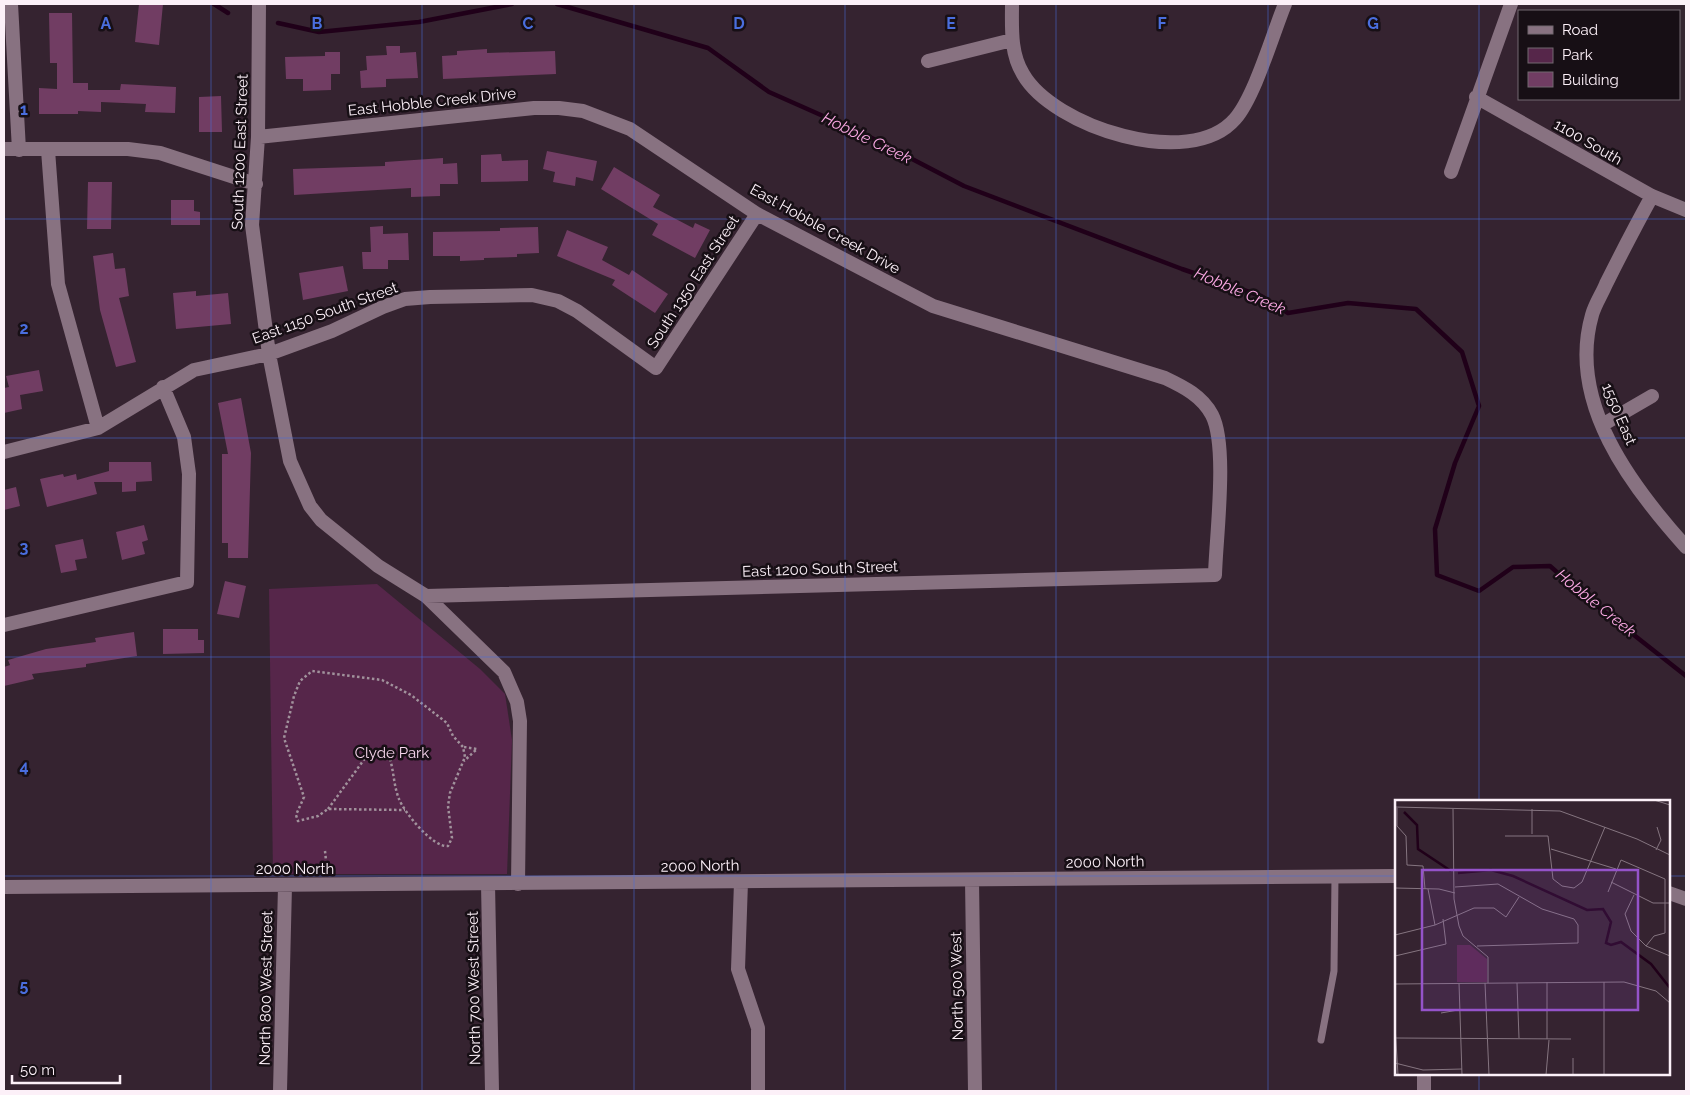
<svg xmlns="http://www.w3.org/2000/svg" width="1690" height="1095" viewBox="0 0 1690 1095" font-family="Raleway,sans-serif">
<style>
.green{fill:#56264a}
.lines{fill:none;stroke-linecap:round;stroke-linejoin:round}
.stream{stroke:#200019;stroke-width:4.5}
.building{fill:#713d63}
.path{stroke:#a1929c;stroke-width:2.5;stroke-dasharray:2.5 2.5;stroke-linecap:butt}
.service{stroke:#887281;stroke-width:7}
.minor{stroke:#887281;stroke-width:14}
.grid{fill:none;stroke:#4a6ede;stroke-width:1;stroke-opacity:0.55}
.labels{text-anchor:middle;dominant-baseline:central;stroke-width:5;stroke-linejoin:round;paint-order:stroke}
.street-label{font-size:15px;fill:#fcf0f8;stroke:#170f15}
.park-label{font-size:15px;fill:#f7d5ec;stroke:#170f15}
.water-label{font-size:16px;font-style:italic;fill:#f9a7e2;stroke:#170f15}
.inset-river{fill:none;stroke:#200019;stroke-width:2.5}
.inset-road{fill:none;stroke:#857580;stroke-width:1}
.view{fill:#9553ca;fill-opacity:0.15;stroke:#9553ca;stroke-width:2.5}
.inset-edge{fill:none;stroke:#fcf0f8;stroke-width:2.5}
.grid-label{font-size:16px;text-anchor:middle;font-weight:bold;fill:#4a6ede;stroke:#170f15;stroke-width:5;stroke-linejoin:round;paint-order:stroke}
</style>
<rect width="100%" height="100%" fill="#352330"/>
<!-- green -->
<path class="green" d="M377 584 480 669 505 694 512 740 507 874H273L269 589Z"/>
<g class="lines">
<!-- stream -->
<path class="stream" d="M214 4 228 13
M557 4 708 48 769 92 866 135 964 186 1182 269 1261 296 1288 313 1348 303 1416 309 1462 352 1479 406 1455 463 1435 529 1437 575 1479 591 1513 567 1550 566 1578 591 1686 676
M278 23 319 32 419 22 512 4"/>
</g>
<!-- building -->
<path class="building" d="M139 4H163L159 45 135 42Z
M49 13H72L73 83H88V90H120L121 84 176 87 175 113 145 112 146 104 101 102V112L78 111V114H39V88L57 89V63H50Z
M386 46H400V53L416 52 418 78 386 79V87L361 88 360 71 367 70 366 56 387 55Z
M487 49V53L555 51 556 74 443 79 442 56 457 55V51Z
M325 52H340V74H331V90L303 91V79H286L285 57 325 56Z
M221 96 222 132H199V97Z
M547 151 597 161 593 181 576 177 575 186 553 182 555 172 543 169Z
M501 154 502 161 528 160V181L481 182V155Z
M443 158V164L457 163 458 184H440V196L411 197V188L294 195 293 169 385 166V162Z
M614 167 660 195 653 207 693 228 695 223 710 230 695 258 652 235 658 224 601 189Z
M88 182H112L111 229H87Z
M171 200H194V211L200 212V225H171Z
M383 226V234L408 233 409 260H388V269H363L362 252H371L370 227Z
M538 227 539 253 517 254V257L484 258V260L460 261V256H433V232L500 231V228Z
M567 230 608 247 602 260 629 275 632 270 668 294 655 313 612 285 615 280 557 256Z
M113 253 115 269 125 268 129 296 119 298 136 362 116 367 100 310 93 256Z
M343 266 348 291 303 300 299 273Z
M196 291V296L228 293 231 324 176 329 173 293Z
M39 370 43 391 20 395 22 409 4 413V388L9 387 6 376Z
M241 398 251 453 248 558H228V543H222V454H228L218 403Z
M109 462H151L152 481 136 482V491L122 492V482H94L97 494 47 507 40 479 63 474 64 477 76 474 77 480 109 471Z
M16 487 20 506 4 510V490Z
M144 525 148 540 142 542 145 554 122 560 116 532Z
M83 539 87 558 75 560 77 570 61 573 55 545Z
M225 581 246 586 239 618 217 614Z
M163 629H198V640H204V653L163 654Z
M134 632 137 656 86 664V667L32 674 34 679 4 686V667L10 665 8 660 46 649 96 642 95 638Z"/>
<g class="lines">
<!-- path -->
<path class="path" d="M464 747 477 749 464 761
M328 809 366 757 378 750 388 753C394 768 393 784 399 799 404 812 433 848 448 846L452 838 448 806 450 793 465 757 463 747 453 736 447 723 411 695 382 680 312 671 300 681 294 696 284 738 304 797 296 815 298 821 318 816 328 809 405 810
M325 851 327 870"/>
<!-- service -->
<path class="service" d="M1321 1040 1334 971 1335 876"/>
<!-- minor -->
<path class="minor" d="M11 4 19 150
M259 4 258 137 252 225 269 354 290 461 310 506 321 520 378 566 426 596 504 672 517 702 520 721 518 884
M1012 4C1012 27 1010 53 1023 74 1053 127 1190 171 1235 119 1255 96 1273 33 1285 4
M928 61 1012 40
M1476 97 1652 196 1686 210
M258 137 534 108H559L583 111 630 129 757 214 933 306 1165 378C1184 387 1202 396 1212 415 1228 446 1216 537 1215 575L426 596
M4 149H128L160 153 256 184
M48 150 58 284 98 428
M1451 172 1511 4
M1652 196C1636 225 1621 254 1606 284 1602 294 1595 304 1592 315 1567 402 1631 486 1686 547
M1602 425 1652 396
M4 452 98 428 194 370 269 354 332 331 383 307 405 299 430 297 532 295 558 301 577 311 656 368 757 214
M4 625 187 582 189 474 184 437 163 387
M972 880 975 1091
M741 882 738 969 758 1028V1091
M488 884 492 1091
M4 887 1396 876
M1669 893 1686 899
M280 1091 285 886
M1424 1091V1074"/>
</g>
<!-- grid -->
<path class="grid" d="M211 4V1091M422 4V1091M634 4V1091M845 4V1091M1056 4V1091M1268 4V1091M1479 4V801M4 219H1686M4 438H1686M4 657H1686M4 876H1396M1669 876H1686M1479 1074V1091"/>
<g class="labels">
<!-- street labels -->
<g class="street-label">
<text transform="translate(432 102) rotate(-6)">East Hobble Creek Drive</text>
<text transform="translate(1588 142) rotate(30)">1100 South</text>
<text transform="translate(240 152) rotate(-88)">South 1200 East Street</text>
<text transform="translate(825 229) rotate(29)">East Hobble Creek Drive</text>
<text transform="translate(693 282) rotate(-57)">South 1350 East Street</text>
<text transform="translate(325 313) rotate(-20)">East 1150 South Street</text>
<text transform="translate(1619 414) rotate(67)">1550 East</text>
<text transform="translate(820 569) rotate(-2)">East 1200 South Street</text>
<text transform="translate(1105 862) rotate(-1)">2000 North</text>
<text transform="translate(700 866) rotate(-1)">2000 North</text>
<text x="295" y="869">2000 North</text>
<text transform="translate(957 986) rotate(-91)">North 500 West</text>
<text transform="translate(266 988) rotate(-89)">North 800 West Street</text>
<text transform="translate(474 988) rotate(-91)">North 700 West Street</text>
</g>
<!-- park labels -->
<g class="park-label">
<text x="392" y="753">Clyde Park</text>
</g>
<!-- water labels -->
<g class="water-label">
<text transform="translate(867 138) rotate(26)">Hobble Creek</text>
<text transform="translate(1240 291) rotate(23)">Hobble Creek</text>
<text transform="translate(1596 603) rotate(39)">Hobble Creek</text>
</g>
</g>
<!-- overview -->
<g transform="translate(1395 800)">
<rect width="275" height="275" fill="#352330"/>
<path d="M62 145H75L92 159V182H62Z" fill="#56264a"/>
<path class="inset-river" d="M9 12 22 25 23 49 56 71M63 73 96 70 118 76 192 110 208 109 216 122 211 143 216 145 226 142 256 164 275 188"/>
<path class="inset-road" d="M259 0 275 5M0 7 165 11 242 39 275 55M2 8V26L11 36 12 65 28 66 30 89M58 9 59 99 64 126 68 136 93 157V183M137 9V34M110 36H153L158 79 167 86 179 88 187 82 210 27M156 49 221 69M261 50 266 40 262 27M216 82 258 103H275M60 87 103 84 147 109 179 119 183 125V143L82 146M0 88 44 89 60 93M33 89 40 125M213 92 226 60 270 79V133L259 136 251 146M239 95 230 114 236 131 251 146 275 156M0 135 40 125 79 108H99L111 117 124 97M0 156 51 144 48 119M152 182V239M64 183 67 275M90 183 94 275M122 183 124 238M0 184 229 182 261 191 275 203M46 213 63 210M0 225 3 275M0 238 176 239M178 258V275M0 263 28 270 67 269M151 275 154 240M209 275V182"/>
<path class="view" d="M27 70H243V210H27Z"/>
<rect width="275" height="275" class="inset-edge"/>
</g>
<g class="grid-label">
<text x="106" y="29">A</text>
<text x="317" y="29">B</text>
<text x="528" y="29">C</text>
<text x="739" y="29">D</text>
<text x="951" y="29">E</text>
<text x="1162" y="29">F</text>
<text x="1373" y="29">G</text>
<text x="24" y="115">1</text>
<text x="24" y="334">2</text>
<text x="24" y="553">3</text>
<text x="24" y="772">4</text>
<text x="24" y="991">5</text>
</g>
<!-- border -->
<rect width="1690" height="1095" fill="none" stroke="#fcf0f8" stroke-width="10"/>
<!-- legend -->
<rect x="1518" y="10" width="162" height="90" fill="#170f15" stroke="#736970"/>
<rect x="1528" y="26" width="25" height="8" fill="#887281" stroke="#736970"/>
<text x="1562" y="35" font-size="15" fill="#fcf0f8">Road</text>
<rect x="1528" y="48" width="25" height="15" fill="#56264a" stroke="#736970"/>
<text x="1562" y="60" font-size="15" fill="#fcf0f8">Park</text>
<rect x="1528" y="72" width="25" height="15" fill="#713d63" stroke="#736970"/>
<text x="1562" y="85" font-size="15" fill="#fcf0f8">Building</text>
<!-- scale -->
<path d="M12 1075v8h108v-8" fill="none" stroke="#fcf0f8" stroke-width="2.5"/>
<text x="20" y="1075" font-size="15" fill="#fcf0f8" stroke="#170f15" stroke-width="4" paint-order="stroke">50 m</text>
</svg>
